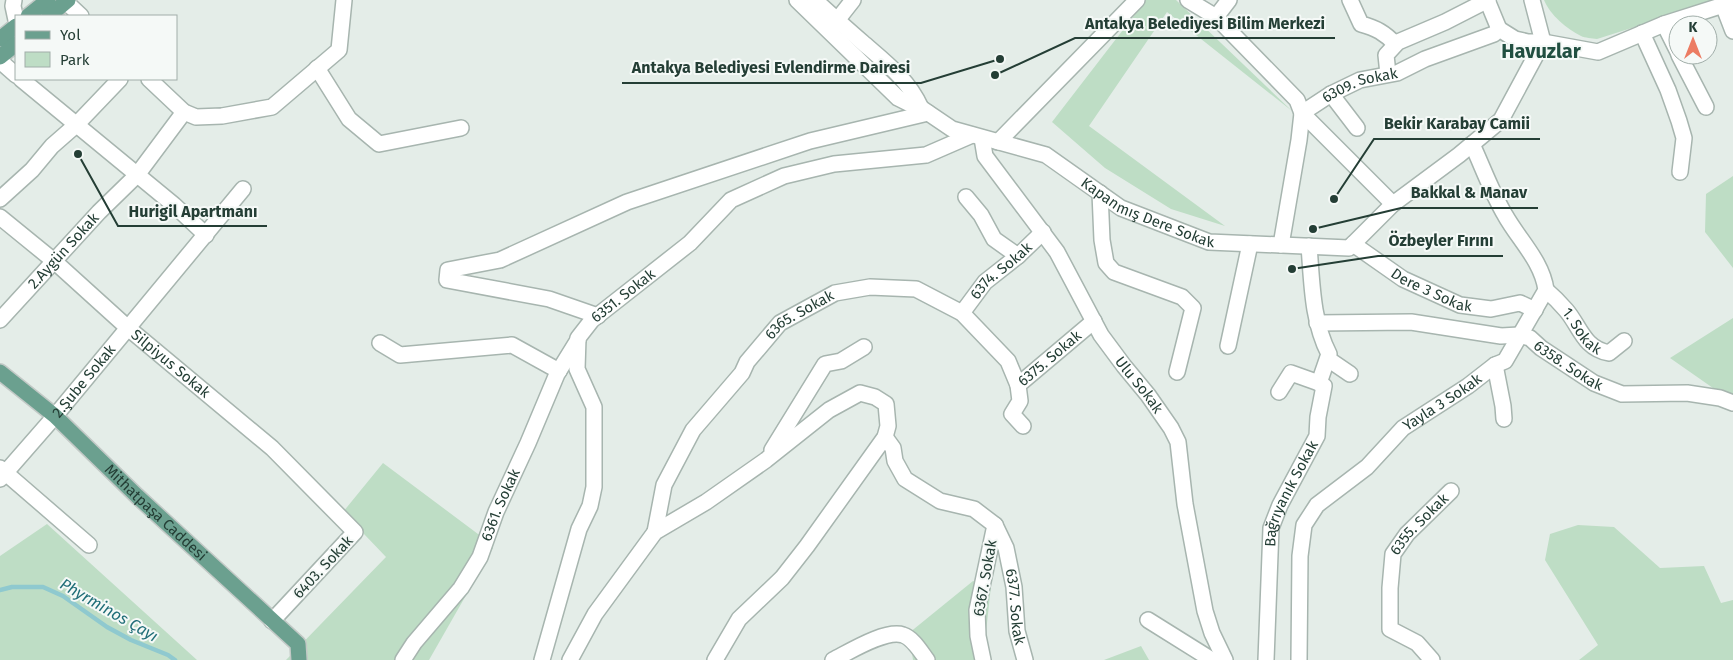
<svg xmlns="http://www.w3.org/2000/svg" width="1733" height="660" viewBox="0 0 1733 660" font-family="'Fira Sans',sans-serif">
<style>
.green{fill:#beddc5}
.lines{fill:none;stroke-linecap:round;stroke-linejoin:round}
.stream{stroke:#8fc9cf;stroke-width:4.5}
.minor-casing{stroke:#a7b5af;stroke-width:18}
.major-casing{stroke:#c2c9c6;stroke-width:18}
.minor{stroke:#fff;stroke-width:15}
.major{stroke:#6ba08f;stroke-width:15}
.labels{text-anchor:middle;dominant-baseline:central;stroke-width:4;stroke-linejoin:round;paint-order:stroke}
.street-label{font-size:15px;fill:#243e35;stroke:#f5f9f7}
.water-label{font-size:16px;font-style:italic;fill:#206e78;stroke:#f5f9f7}
.district-label{font-size:20px;font-weight:bold;fill:#214f41;stroke:#f5f9f7}
.leader{fill:none;stroke:#243e35;stroke-width:2}
.callout-dot{fill:#243e35;stroke:#f5f9f7;stroke-width:2}
.callout-label{font-size:16px;text-anchor:middle;font-weight:bold;fill:#243e35;stroke:#f5f9f7;stroke-width:4;stroke-linejoin:round;paint-order:stroke}
</style>
<rect width="100%" height="100%" fill="#e4ede8"/>
<!-- green -->
<path class="green" d="M1146 0H1176L1292 111 1167 12 1089 126 1225 226 1171 209 1105 168 1052 122Z
M1544 0H1720L1597 39C1592 38 1585 38 1581 36 1567 29 1550 15 1544 0Z
M1733 176V268L1705 232 1706 194Z
M1733 318V402L1670 358Z
M383 463 482 537 493 548 429 660H286L386 557 343 512Z
M47 524 197 660H0V556Z
M1578 525 1614 527 1660 568 1704 566 1721 603 1733 600V660H1579L1598 645 1545 560 1550 534Z
M973 581 991 586 983 660H913L909 633Z
M1141 646 1149 660H1104Z"/>
<g class="lines">
<!-- stream -->
<path class="stream" d="M0 590 12 587H43L63 596 107 627 131 640 168 655 175 660"/>
<defs>
<g id="minor">
<path d="M14 0 13 6 16 20"/>
<path id="s1" d="M797 0 898 98 912 105 921 108 952 129 1046 155 1121 208 1209 242 1349 248 1393 204 1459 155 1501 120 1543 42 1532 0"/>
<path d="M815 0C830 14 846 28 862 42 885 62 908 79 921 108"/>
<path d="M1188 0 1216 17 1297 100 1302 113 1393 204"/>
<path d="M1350 0 1361 24C1376 28 1385 33 1395 44"/>
<path d="M1487 0 1499 29"/>
<path d="M66 2 81 16"/>
<path d="M1723 5 1733 31"/>
<path d="M1216 17 1229 0"/>
<path d="M1664 24 1678 52"/>
<path d="M831 28 853 0"/>
<path d="M1642 33 1668 90 1679 121 1684 138 1680 172"/>
<path d="M1679 55 1706 107"/>
<path d="M0 61 16 75"/>
<path d="M317 68 349 119 379 144 461 128"/>
<path d="M1388 74 1386 55 1398 42 1445 22 1488 0"/>
<path d="M21 79 174 205 206 235"/>
<path d="M149 79 184 112 196 117 222 116 272 107 339 50 344 0"/>
<path d="M1331 94 1357 128"/>
<path id="s2" d="M982 138 985 156 1057 252 1101 335 1124 366 1148 395 1171 428 1178 442 1185 504 1205 611 1212 633 1225 660"/>
<path d="M998 142 1137 0"/>
<path d="M1100 193 1102 240 1106 263 1114 272 1182 297 1193 308 1177 372"/>
<path d="M966 197 981 215 994 239 1018 256"/>
<path d="M0 199 32 170 52 146 76 125 120 79"/>
<path id="s3" d="M0 217 54 261 128 328 272 448 355 532 272 621"/>
<path id="s4" d="M1353 244 1403 279 1460 305 1491 309 1520 303 1535 310"/>
<path id="s5" d="M1281 245 1299 140 1302 113 1331 94 1360 80 1397 73 1425 59 1494 34 1499 29 1515 39 1528 42H1543L1598 52 1664 24 1733 2"/>
<path id="s6" d="M1546 290C1553 296 1560 303 1566 310 1580 326 1583 348 1609 353L1624 341"/>
<path id="s7" d="M962 313 985 282 1018 256 1043 232"/>
<path d="M598 316 549 299 447 280 448 270 500 260 627 202 810 141 928 113"/>
<path id="s8" d="M0 320 99 212 137 175 184 112"/>
<path id="s9" d="M1317 323 1411 322 1501 336 1519 335 1530 338 1541 348 1594 383 1622 394 1687 393 1720 398 1733 403"/>
<path d="M380 343 400 355 512 345 559 371"/>
<path d="M1228 346 1250 244"/>
<path d="M1328 359 1350 374"/>
<path d="M1495 365 1503 406 1504 419"/>
<path d="M1279 392 1291 373 1319 383"/>
<path id="s10" d="M1023 426 1012 414 1020 401 1018 385 1094 321"/>
<path d="M885 437 893 448 895 461 905 479 940 501 974 509 995 525 977 610 978 636 983 660"/>
<path d="M772 450 825 364 841 361 864 347"/>
<path d="M0 468 89 545"/>
<path id="s11" d="M0 479 55 416 243 189"/>
<path id="s12" d="M995 525 1006 548 1014 587 1017 631 1025 660"/>
<path id="s13" d="M655 532 664 485 693 430 742 373 747 362 780 323 835 293 870 287 916 289 962 313 1008 361 1018 385"/>
<path d="M1148 620 1212 660"/>
<path id="s14" d="M403 660 414 643 461 588 480 557 496 512 528 443 557 374 578 340"/>
<path id="s15" d="M542 660 579 529 590 506 594 487V407L577 369 578 338 592 320 690 243 731 200 784 176 834 164 926 155 972 135"/>
<path d="M570 660 595 614 655 532 706 502 766 460 829 410 860 393 875 397 886 404 888 426 885 437 807 546 782 578 739 619 715 660"/>
<path d="M833 660C849 652 886 629 903 635 913 638 921 652 927 660"/>
<path id="s16" d="M1266 660 1271 528 1280 505 1317 436 1318 417 1324 386 1319 383 1329 354C1312 321 1312 283 1309 246"/>
<path id="s17" d="M1299 660 1300 556 1304 525 1317 505 1367 467 1403 428 1468 386 1495 365 1505 361 1546 290C1542 261 1519 240 1505 215 1492 193 1483 168 1472 144"/>
<path id="s18" d="M1432 660 1417 643 1390 629V588L1393 554 1407 534 1451 491"/>
</g>
<g id="major">
<path d="M28 16 48 0"/>
<path d="M49 16 68 0"/>
<path d="M0 39 16 26"/>
<path d="M0 57 16 44"/>
<path id="s19" d="M0 372 55 416 137 496 298 644 299 660"/>
</g>
</defs>
<!-- minor casing -->
<use href="#minor" class="minor-casing"/>
<!-- major casing -->
<use href="#major" class="major-casing"/>
<!-- minor -->
<use href="#minor" class="minor"/>
<!-- major -->
<use href="#major" class="major"/>
</g>
<g class="labels">
<!-- street labels -->
<g class="street-label">
<text stroke="none"><textPath href="#s5" startOffset="199">6309. Sokak</textPath></text>
<text stroke="none"><textPath href="#s1" startOffset="419">Kapanmış Dere Sokak</textPath></text>
<text stroke="none"><textPath href="#s8" startOffset="94">2.Aygün Sokak</textPath></text>
<text stroke="none"><textPath href="#s7" startOffset="58">6374. Sokak</textPath></text>
<text stroke="none"><textPath href="#s4" startOffset="92">Dere 3 Sokak</textPath></text>
<text stroke="none"><textPath href="#s15" startOffset="396">6351. Sokak</textPath></text>
<text stroke="none"><textPath href="#s13" startOffset="269">6365. Sokak</textPath></text>
<text stroke="none"><textPath href="#s6" startOffset="55">1. Sokak</textPath></text>
<text stroke="none"><textPath href="#s10" startOffset="89">6375. Sokak</textPath></text>
<text stroke="none"><textPath href="#s3" startOffset="225">Silpiyus Sokak</textPath></text>
<text stroke="none"><textPath href="#s9" startOffset="262">6358. Sokak</textPath></text>
<text stroke="none"><textPath href="#s11" startOffset="129">2.Şube Sokak</textPath></text>
<text stroke="none"><textPath href="#s2" startOffset="295">Ulu Sokak</textPath></text>
<text stroke="none"><textPath href="#s17" startOffset="322">Yayla 3 Sokak</textPath></text>
<text stroke="none"><textPath href="#s16" startOffset="171">Bağrıyanık Sokak</textPath></text>
<text stroke="none"><textPath href="#s14" startOffset="185">6361. Sokak</textPath></text>
<text stroke="none"><textPath href="#s19" startOffset="210">Mithatpaşa Caddesi</textPath></text>
<text stroke="none"><textPath href="#s18" startOffset="168">6355. Sokak</textPath></text>
<text transform="translate(323 567) rotate(-47)">6403. Sokak</text>
<text transform="translate(985 578) rotate(-80)">6367. Sokak</text>
<text stroke="none"><textPath href="#s12" startOffset="85">6377. Sokak</textPath></text>
</g>
<!-- water labels -->
<g class="water-label">
<text transform="translate(109 610) rotate(30)">Phyrminos Çayı</text>
</g>
<!-- district labels -->
<g class="district-label">
<text x="1541" y="51">Havuzlar</text>
</g>
</g>
<!-- callouts -->
<path class="leader" d="M995 75L1075 38H1335M1000 59L921 83H622M1334 199L1374 139H1540M1313 229L1401 208H1538M78 154L118 226H267M1292 269L1378 256H1503"/>
<g class="callout-dot">
<circle cx="995" cy="75" r="5"/>
<circle cx="1000" cy="59" r="5"/>
<circle cx="1334" cy="199" r="5"/>
<circle cx="1313" cy="229" r="5"/>
<circle cx="78" cy="154" r="5"/>
<circle cx="1292" cy="269" r="5"/>
</g>
<g class="callout-label">
<text x="1205" y="29">Antakya Belediyesi Bilim Merkezi</text>
<text x="771" y="73">Antakya Belediyesi Evlendirme Dairesi</text>
<text x="1457" y="129">Bekir Karabay Camii</text>
<text x="1469" y="198">Bakkal &amp; Manav</text>
<text x="193" y="217">Hurigil Apartmanı</text>
<text x="1441" y="246">Özbeyler Fırını</text>
</g>
<!-- legend -->
<rect x="15" y="15" width="162" height="65" fill="#f5f9f7" stroke="#a1aea9"/>
<rect x="25" y="31" width="25" height="8" fill="#6ba08f" stroke="#a1aea9"/>
<text x="60" y="40" font-size="15" fill="#243e35">Yol</text>
<rect x="25" y="52" width="25" height="15" fill="#beddc5" stroke="#a1aea9"/>
<text x="60" y="65" font-size="15" fill="#243e35">Park</text>
<!-- north arrow -->
<g transform="translate(1693 40)"><circle r="24" fill="#f5f9f7" stroke="#a1aea9"/>
<path d="M0-4L9 19L0 12L-9 19Z" fill="#ec7c63"/>
<text y="-8" font-size="14" font-weight="bold" text-anchor="middle" fill="#243e35">K</text>
</g>
</svg>
